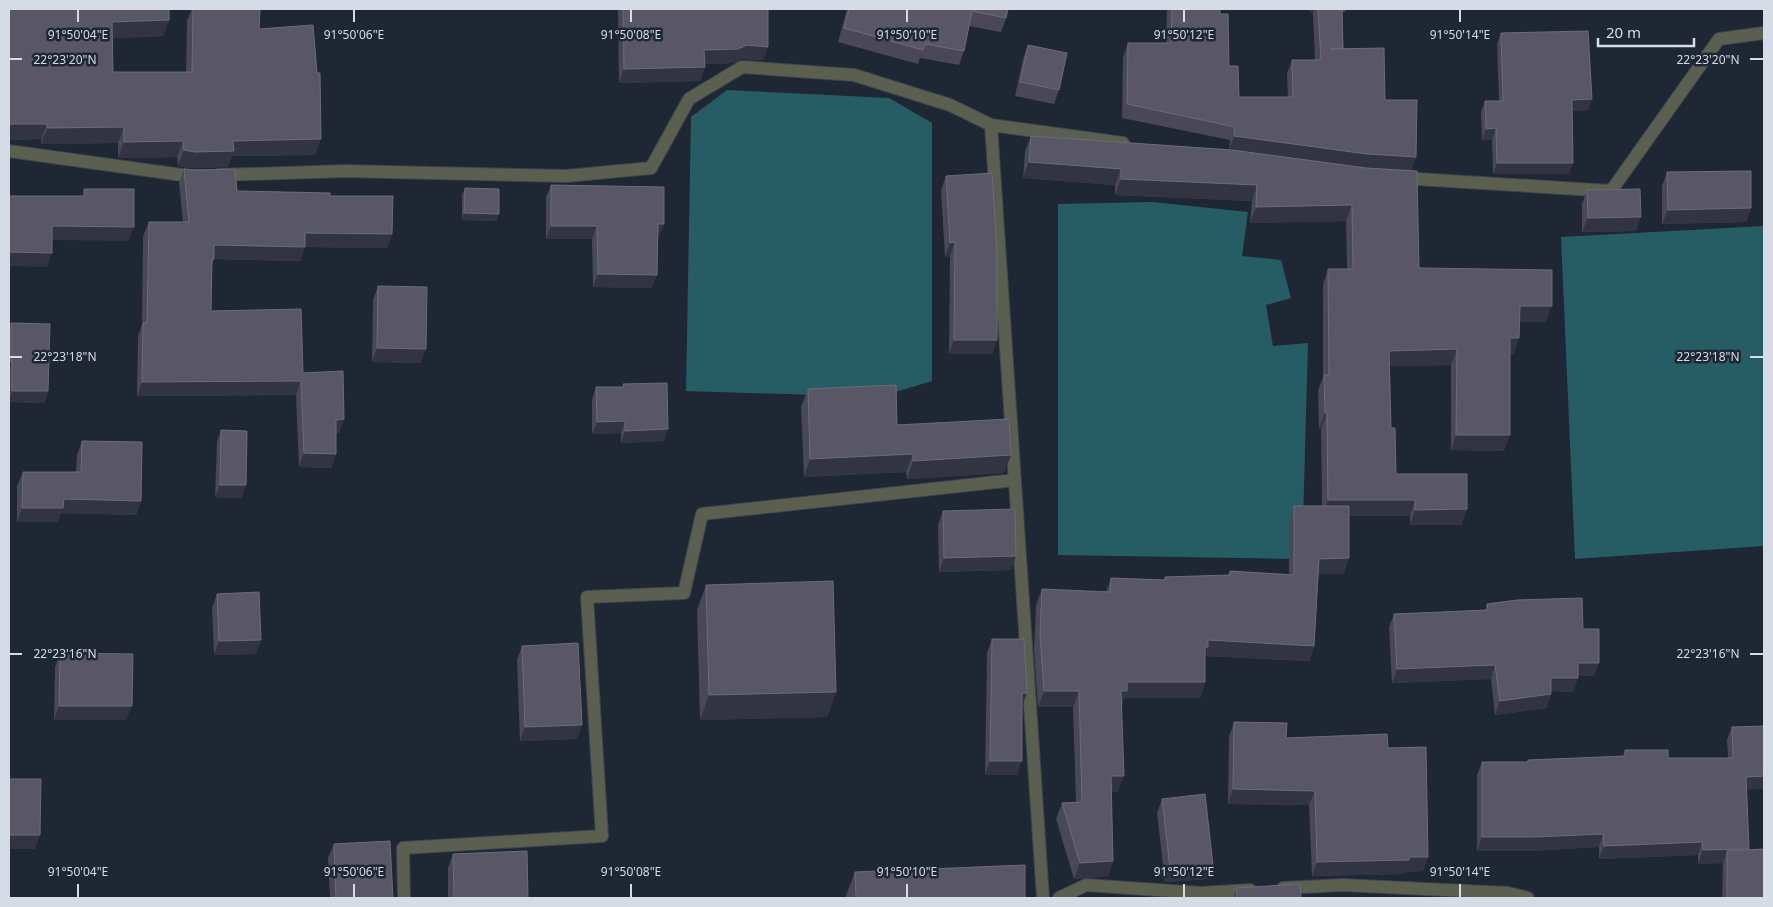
<svg xmlns="http://www.w3.org/2000/svg" width="1773" height="907" viewBox="0 0 1773 907" font-family="'Noto Sans',sans-serif">
<style>
.water{fill:#265d64}
.lines{fill:none;stroke-linecap:round;stroke-linejoin:round}
.minor-casing{stroke:#3b444f;stroke-width:14}
.minor{stroke:#5a5f4f;stroke-width:12}
.wall{fill:#4a4756}
.shaded-wall{fill:#323441}
.building{fill:#595765;stroke:#6c6c79}
.ticks{fill:none;stroke:#d6dce5;stroke-width:2}
.ticks-label{font-size:12px;text-anchor:middle;fill:#d6dce5;stroke:#1e2733;stroke-width:5;stroke-linejoin:round;paint-order:stroke}
</style>
<rect width="100%" height="100%" fill="#1e2733"/>
<!-- water -->
<path class="water" d="M727 90 889 98 932 123V381L879 397 686 391 691 117Z
M1152 202 1248 212 1242 256 1281 260 1291 298 1266 305 1273 346 1308 343 1302 559 1058 555V204Z
M1764 226V546L1575 559 1561 237Z"/>
<g class="lines">
<defs>
<path id="minor" d="M991 125 1043 898
M9 151 189 176H199
M219 175 344 171 566 176 651 168 689 99 742 67 854 75 950 105 991 125 1123 143
M1401 178 1611 191 1719 39 1764 33
M1283 888 1343 885 1508 893 1528 898
M404 898 403 848 602 836 587 597 684 593 702 514 1015 480
M1059 898 1086 885 1201 893 1250 890"/>
</defs>
<!-- minor casing -->
<use href="#minor" class="minor-casing"/>
<!-- minor -->
<use href="#minor" class="minor"/>
</g>
<!-- wall -->
<path class="wall" d="M9 9 169 20 163 36 113 38V72H186L187 21 192 9H260L259 29 315 155 232 156 228 167 189 168 178 166 177 157 118 158V143L41 144V139L9 140Z
M618 9H768V47L763 60 742 59 733 63 705 64V67L700 81 619 83Z
M847 9H1008L1006 18 1001 32 969 26 964 51 959 65 920 58 918 64 838 42Z
M1167 9H1220V14L1229 66 1239 97H1288L1287 74 1292 60H1315L1313 13H1310V9H1346L1345 12H1342L1343 48 1385 100 1416 157 1411 171 1419 268 1546 322H1520L1514 354H1510L1504 451 1451 450V365L1389 366 1391 428 1396 474 1467 509 1461 525H1410V516H1349L1344 574H1318L1314 646 1309 661 1205 656V682L1200 698H1124L1122 705 1118 792H1111L1113 861 1108 876 1074 879 1056 819 1062 803H1076L1073 707H1038L1034 650 1036 605 1042 589 1106 592 1111 578 1164 580 1165 577 1228 575 1230 571 1289 574V522L1294 506H1322L1321 429H1319L1318 390 1323 377V285L1328 269H1347L1346 221 1250 223 1252 201 1115 195V185L1023 178 1025 151 1031 136 1229 150 1230 140 1122 118 1123 57 1128 43H1166Z
M1501 33 1588 110 1572 111 1569 174H1493L1492 140H1482L1481 112 1485 101H1499L1497 44Z
M1028 45 1059 90 1054 104 1015 96 1023 59Z
M184 169 237 191 330 196 392 234 387 248 305 247 300 261 214 259 212 266 211 311 303 373 344 419 339 433H336V454L331 468 299 467 296 395 137 396 138 336 142 324 143 236 149 222H183L179 183Z
M1667 172 1751 208 1746 222 1662 224V186Z
M946 176 992 354H949L950 256 945 257 941 190Z
M551 185 664 224 659 236H658L652 288 593 287 592 239H546V197Z
M465 188 499 214 496 221 462 220V195Z
M1587 190 1636 231 1582 232V204Z
M378 286 421 363 372 362 373 300Z
M11 323 48 391 44 403 9 402V330Z
M623 384 664 441 621 443V433L592 434V400L596 387H623Z
M808 389 897 425 1004 473 907 479 906 472 804 477 801 407Z
M221 430 246 485 241 498 215 497 217 442Z
M82 441 141 501 136 515 61 513 58 522H17V486L23 472H76L77 455Z
M943 511 1011 570 939 572 938 525Z
M706 585 836 692 827 717 700 720 697 610Z
M217 594 256 654 214 655 212 608Z
M1487 604 1583 629 1594 676H1578L1573 692 1551 691 1547 708 1495 715 1491 679 1392 683 1389 627 1394 614 1485 610Z
M992 639 1022 707 1017 775H985L987 653Z
M522 646 582 725 577 739 520 741 517 660Z
M60 653 126 720H54L55 667Z
M1234 722 1286 738 1388 748 1428 857 1423 871 1405 872 1404 874 1312 876 1309 805 1228 804 1229 737Z
M1732 727 1747 790 1749 850 1764 898H1722L1723 863 1698 864V855L1599 859V847L1530 851H1477V775L1482 762H1527L1528 760 1623 756 1625 750 1668 758H1728L1727 740Z
M1162 799 1213 865 1208 879 1165 882 1157 813Z
M334 844 393 898H330L328 858Z
M453 854 528 898H448V868Z
M855 872 1025 898H845Z
M1236 888 1301 898H1233Z"/>
<!-- shaded-wall -->
<path class="shaded-wall" d="M1311 9H1315L1313 13H1310Z
M169 20 163 36 107 38 112 22Z
M747 45 768 47 763 60 742 59 733 63 699 64 704 50Z
M705 67 700 81 619 83 624 69Z
M1592 99 1588 110 1568 111 1572 100Z
M10 124H47L41 139 9 140V129Z
M124 127 118 143 41 144 47 128Z
M1496 128 1492 140H1482L1486 129Z
M1234 136 1416 157 1411 171 1362 168 1229 150Z
M321 139 315 155 232 156 228 167 189 168 178 166 184 150 233 141Z
M183 141 177 157 118 158 124 142Z
M1029 162 1121 169 1115 185 1023 178Z
M1497 163H1573L1569 174H1493Z
M1121 179 1257 185 1252 201 1115 195Z
M1352 205 1346 221 1250 223 1256 207Z
M1751 208 1746 222 1662 224 1668 210Z
M464 213 499 214 496 221 462 220Z
M1641 217 1636 231 1582 232 1588 218Z
M658 224H664L659 236H654Z
M52 226 134 227 128 241 47 240Z
M551 226H597L592 239H546Z
M305 233 392 234 387 248 300 247Z
M955 242 950 256 945 257 950 243Z
M214 245 305 247 300 261 209 259Z
M9 252 52 253 47 267 9 266Z
M598 274 657 275 652 288 593 287Z
M1520 306H1552L1546 322H1514Z
M1510 338H1519L1514 354H1504Z
M954 340H997L992 354H949Z
M377 348 426 349 421 363 372 362Z
M1457 349 1451 365 1383 366 1389 351Z
M11 362H12L9 372V367Z
M301 381 296 395 137 396 142 382Z
M12 391H48L44 403 9 402V399Z
M1325 413H1327L1321 429H1319Z
M344 419 339 433 331 434 336 420Z
M625 421 621 433 592 434 597 422Z
M668 429 664 441 621 443 625 431Z
M1456 435H1510L1504 451 1451 450Z
M304 453 336 454 331 468 299 467Z
M913 454 906 472 804 477 810 459Z
M1011 455 1004 473 907 479 913 461Z
M220 485H246L241 498 215 497Z
M64 499 141 501 136 515 61 513 58 522H17L22 508Z
M1328 500H1415L1410 516H1322Z
M1467 509 1461 525H1410L1415 510Z
M1016 556 1011 570 939 572 944 558Z
M1349 558 1344 574H1314L1319 559Z
M261 640 256 654 214 655 219 641Z
M1208 640 1314 646 1309 661 1205 656 1200 663Z
M1578 663H1599L1594 676H1573Z
M1495 665 1491 679 1392 683 1397 669Z
M1551 678H1578L1573 692 1547 691Z
M1127 682H1205L1200 698H1124L1121 706V691Z
M1044 691H1079L1073 707H1038Z
M836 692 827 717 700 720 709 695Z
M1022 693H1027L1022 707Z
M1551 694 1547 708 1495 715 1500 701Z
M59 706H132L126 720H54Z
M582 725 577 739 520 741 525 727Z
M990 761H1022L1017 775H985Z
M1111 776H1124L1118 792H1105Z
M1764 776V789L1741 790 1746 777Z
M1233 789 1315 791 1309 805 1228 804Z
M1603 834 1599 847 1530 851H1477L1482 837Z
M9 835H40L35 849H9Z
M1702 842 1698 855 1599 859 1604 846Z
M1749 849 1744 862 1727 851 1723 863 1698 864 1703 850Z
M1409 857H1428L1423 871 1405 872 1404 874 1312 876 1317 862Z
M1113 861 1108 876 1074 879 1080 863Z
M1213 865 1208 879 1165 882 1170 868Z"/>
<!-- building -->
<path class="building" d="M9 9H169V20L112 22 113 72H192L193 9H260L259 29 313 25 317 73H320L321 139 233 141 234 151 195 152 184 150 183 141 124 142V127L47 128V124H10V123H9Z
M623 9H768V47L747 45 738 49 704 50 705 67 624 69Z
M849 9H1008L1006 18 972 11 964 51 925 44 923 50 844 28Z
M1172 9H1220V14H1228L1229 66H1238L1239 97H1293L1292 60H1321L1318 9H1342L1343 48 1331 49 1384 48 1385 100H1417L1416 157 1367 154 1234 136 1235 127 1127 104 1128 43H1171Z
M1588 31 1592 99 1572 100 1573 163H1497L1496 128 1486 129 1485 101H1503L1501 33Z
M1028 45 1067 53 1059 90 1020 82Z
M1031 136 1232 150 1366 168 1417 171 1419 268 1552 270V306H1520L1519 338H1510V435H1456L1457 349 1389 351 1391 428H1395L1396 474H1467V509L1415 510V500H1328L1327 413H1325L1324 375H1329L1328 269H1353L1352 205 1256 207 1257 185 1121 179V169L1029 162Z
M184 169 194 170 235 169 237 191 330 193V196H393L392 234 305 233V247L214 245V259H212L211 311 301 309 303 373 343 371 344 419 336 420V454L304 453 301 381 142 382 143 323H147L149 222H189Z
M1751 171V208L1668 210 1667 172Z
M992 173 997 251V340H954L955 242 950 243 946 176Z
M551 185 664 187V224H658L657 275 598 274 597 226H551Z
M465 188 499 189V214L464 213Z
M84 189H134V227L52 226V253L9 252V196H84Z
M1640 189 1641 217 1588 218 1587 190Z
M378 286 427 287 426 349 377 348Z
M11 323 50 324 48 391H12V362H11Z
M667 383 668 429 625 431V421L597 422 596 387H624L623 384Z
M896 385 897 425 1009 419 1011 455 913 461V454L810 459 808 389Z
M221 430 247 431 246 485H220Z
M82 441 142 442 141 501 64 499 63 508H22L23 472H81Z
M1294 506H1349V558L1319 559 1314 646 1208 640V647H1205V682H1127V691H1121L1124 776H1111L1113 861 1080 863 1062 803 1082 802 1079 691H1044L1040 634 1042 589 1110 592 1111 578 1165 580V577L1230 575V571L1294 575Z
M1015 509 1016 556 944 558 943 511Z
M833 581 836 692 709 695 706 585Z
M259 592 261 640 219 641 217 594Z
M1582 598 1583 629H1599V663H1578V678H1551V694L1500 701 1495 665 1397 669 1394 614 1488 610 1487 604 1517 600Z
M992 639H1024L1027 693H1022V761H990Z
M578 643 582 725 525 727 522 646Z
M60 653 133 654 132 706H59Z
M1234 722 1287 723 1286 738 1387 734 1388 748 1426 747 1428 857H1409V860L1317 862 1315 791 1233 789Z
M1764 726V776L1746 777 1749 849 1703 850 1702 842 1604 846 1603 834 1534 837H1482V762H1528V760L1625 756V750H1668V758H1733L1732 727Z
M9 779H41L40 835H9Z
M1205 794 1213 865 1170 868 1162 799Z
M390 841 393 898H336L334 844Z
M1764 849V898H1727V851Z
M527 851 528 898H454L453 854Z
M1025 865V898H856L855 872Z
M1300 884 1301 898H1237L1236 888Z"/>
<!-- ticks -->
<path class="ticks" d="M78 10V22M354 10V22M631 10V22M907 10V22M1184 10V22M1460 10V22M10 59H22M1750 59H1763M10 357H22M1750 357H1763M10 654H22M1750 654H1763M78 884V897M354 884V897M631 884V897M907 884V897M1184 884V897M1460 884V897"/>
<g class="ticks-label">
<text x="78" y="39">91°50'04"E</text>
<text x="354" y="39">91°50'06"E</text>
<text x="631" y="39">91°50'08"E</text>
<text x="907" y="39">91°50'10"E</text>
<text x="1184" y="39">91°50'12"E</text>
<text x="1460" y="39">91°50'14"E</text>
<text x="65" y="64">22°23'20"N</text>
<text x="1708" y="64">22°23'20"N</text>
<text x="65" y="361">22°23'18"N</text>
<text x="1708" y="361">22°23'18"N</text>
<text x="65" y="658">22°23'16"N</text>
<text x="1708" y="658">22°23'16"N</text>
<text x="78" y="876">91°50'04"E</text>
<text x="354" y="876">91°50'06"E</text>
<text x="631" y="876">91°50'08"E</text>
<text x="907" y="876">91°50'10"E</text>
<text x="1184" y="876">91°50'12"E</text>
<text x="1460" y="876">91°50'14"E</text>
</g>
<!-- border -->
<rect width="1773" height="907" fill="none" stroke="#d6dce5" stroke-width="20"/>
<!-- scale -->
<path d="M1598 38v8h96v-8" fill="none" stroke="#d6dce5" stroke-width="2.5"/>
<text x="1606" y="38" font-size="15" fill="#d6dce5" stroke="#1e2733" stroke-width="4" paint-order="stroke">20 m</text>
</svg>
